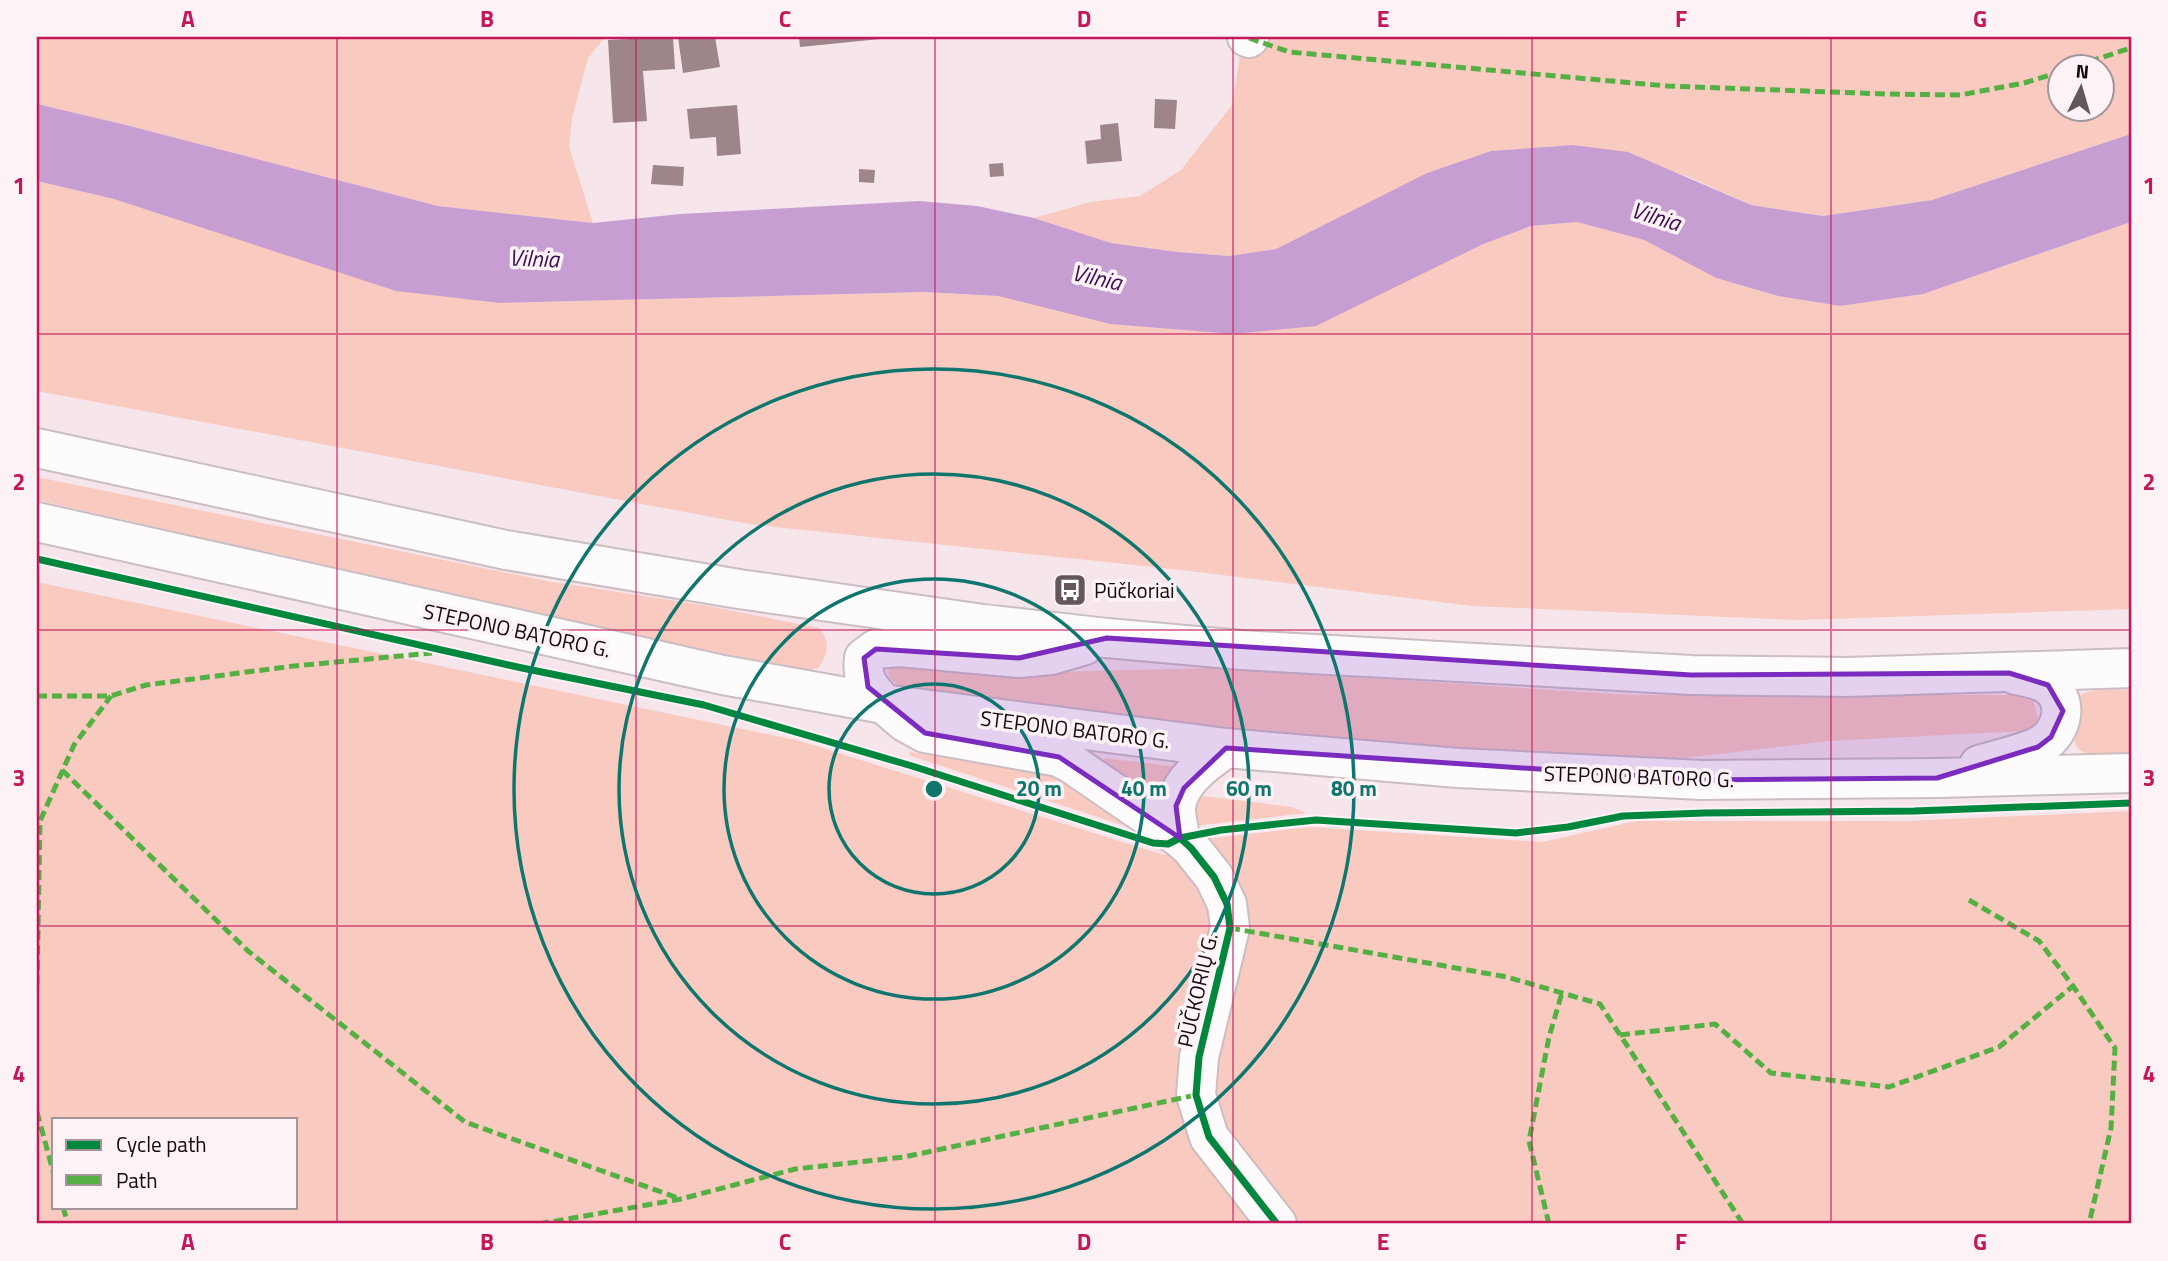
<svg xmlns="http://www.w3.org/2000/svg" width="2168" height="1261" viewBox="0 0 2168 1261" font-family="'Titillium Web',sans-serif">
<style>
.green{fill:#f9cac0;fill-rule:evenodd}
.water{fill:#c79ed2}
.building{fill:#9d858a}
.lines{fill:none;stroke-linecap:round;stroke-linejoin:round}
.minor-casing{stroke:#cbbec2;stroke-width:42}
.primary-casing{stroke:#cbbec2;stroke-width:42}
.minor{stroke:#fefbfc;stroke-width:38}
.primary{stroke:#fefbfc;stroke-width:38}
.quiet{stroke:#55b044;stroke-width:5;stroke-dasharray:10 5;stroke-linecap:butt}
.cycleway-casing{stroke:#fdf2f5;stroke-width:11}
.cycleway{stroke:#00873e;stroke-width:7}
.marked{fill:#7b2cbf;fill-opacity:0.2;stroke:#7b2cbf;stroke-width:5;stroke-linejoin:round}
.grid{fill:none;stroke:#c2185b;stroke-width:2;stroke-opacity:0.55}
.ring{fill:none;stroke:#0f766e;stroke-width:3.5}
.labels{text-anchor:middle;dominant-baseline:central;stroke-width:7;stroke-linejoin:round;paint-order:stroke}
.poi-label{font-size:21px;fill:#140a0e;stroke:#fdf2f5;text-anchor:start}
.street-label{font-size:21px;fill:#140a0e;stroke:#fdf2f5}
.water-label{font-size:23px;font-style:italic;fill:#400e51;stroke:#fdf2f5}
.centre{fill:#0f766e;stroke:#fdf2f5;stroke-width:3.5}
.ring-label{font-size:21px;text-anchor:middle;font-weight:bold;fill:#0f766e;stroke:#fdf2f5;stroke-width:7;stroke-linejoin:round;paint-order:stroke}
.neatline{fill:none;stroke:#c2185b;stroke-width:2.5}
.grid-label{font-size:23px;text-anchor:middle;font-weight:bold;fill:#c2185b}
</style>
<rect width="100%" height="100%" fill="#f6e5eb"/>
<!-- green -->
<path class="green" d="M37 37H605L588 58 572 118 569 147 593 223 438 206 126 125 37 104Z
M1243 37H2131V134L1932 200 1823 216 1751 205 1687 176 1573 145 1491 151 1427 173 1276 249 1229 256 1178 252 1111 243 1034 218 1090 202 1140 196 1181 170 1232 105ZM2060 66H2102V108H2060Z
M37 181 114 199 500 303 924 292 998 296 1110 324 1481 245 1531 226 1577 222 1644 240 1716 278 1778 296 1840 306 1923 294 2131 222V609L1797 620 1472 606 1181 570 749 524 37 391Z
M37 477 547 581 708 606 819 628C831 641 828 655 818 668L807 670 652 639 37 500Z
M37 582 800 741 1164 855 1205 839 1311 827 1542 842 1637 821H1906L2131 811V1224H37ZM54 1119H296V1207H54Z
M899 659 1054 672 1214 668 1629 695H2025L2033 699 2038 719 2032 728 2022 731 1828 741 1684 758 1443 750 1215 730 900 686C884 677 885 670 899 659Z
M2131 689V753C2112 754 2088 761 2075 745 2075 684 2072 692 2131 689Z
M909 752 1047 773 1080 790 1147 833 911 756Z
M1105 758 1178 767 1163 806 1100 763Z
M1195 795 1292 807 1306 813 1193 826Z"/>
<!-- water -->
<path class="water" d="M37 104 126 125 438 206 593 223 680 214 919 201 977 206 1034 218 1111 243 1178 252 1229 256 1276 249 1427 173 1491 151 1573 145 1628 152 1751 205 1823 216 1932 200 2131 134V222L1923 294 1840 306 1778 296 1716 278 1644 240 1577 222 1531 226 1481 245 1316 326 1233 334 1110 324 998 296 924 292 500 303 396 291 114 199 37 181Z"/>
<!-- building -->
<path class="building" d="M673 37 675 69 643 71 647 121 613 123 608 40Z
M678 37H715L720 67 683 73Z
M799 37H880V39L800 47Z
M1155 99 1177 100 1175 129 1154 128Z
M737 105 741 154 717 156 716 137 690 139 687 109Z
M1118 123 1122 161 1087 164 1085 141 1101 139 1100 125Z
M1003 163 1004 176 990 177 989 164Z
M653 165 684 167 683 186 651 184Z
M859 169 875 170 874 183 859 182Z"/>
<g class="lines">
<defs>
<path id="minor" d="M1247 37 1249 38
M884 704 905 722 925 733 1059 757 1072 764 1180 838 1191 848 1214 877 1227 904 1230 928 1199 1057 1196 1095 1209 1137 1277 1224
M1180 838C1179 828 1176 818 1176 809 1177 782 1206 762 1226 748"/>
<path id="primary" d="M37 448 506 550 739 589 983 624 1107 638 1241 650 1691 675 1847 677 2131 668
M37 522 723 675 884 704 1226 748 1458 768 1702 780 1937 778 2131 773
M884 704C870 689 861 680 864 658L876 649 900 647 1019 658 1051 655 1085 645
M1979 765C1998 759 2019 755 2037 747 2061 736 2072 702 2048 685 2039 679 2026 677 2016 675"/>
</defs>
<!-- minor casing -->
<use href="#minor" class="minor-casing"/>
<!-- primary casing -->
<use href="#primary" class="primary-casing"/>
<!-- minor -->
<use href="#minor" class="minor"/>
<!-- primary -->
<use href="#primary" class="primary"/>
<!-- quiet -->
<path class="quiet" d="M1249 38 1289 52 1667 86 1887 94 1960 95 2024 83 2060 72
M2075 66 2131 48
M37 696H111L146 685 294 666 432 653
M62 770 248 951 465 1122 681 1199
M1969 900 2039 941 2073 986 2115 1048 2111 1128 2089 1224
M1230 928 1507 977 1600 1004 1743 1224
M37 985 40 821 74 745 111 696
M1620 1035 1715 1024 1771 1073 1889 1087 1999 1047 2073 986
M37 1112 54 1175
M63 1207 68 1224
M539 1224 681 1199 795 1169 904 1157 1196 1095
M1549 1224 1529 1141 1549 1037 1562 993"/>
<defs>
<path id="cycleway" d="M37 559 522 668 704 705 912 766 1153 843 1168 844 1180 838 1221 830 1316 820 1516 833 1568 827 1623 816 1704 813 1914 811 2131 803
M1180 838 1191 848 1214 877 1227 904 1230 928 1199 1057 1196 1095 1209 1137 1277 1224"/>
</defs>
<!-- cycleway casing -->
<use href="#cycleway" class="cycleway-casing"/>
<!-- cycleway -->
<use href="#cycleway" class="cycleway"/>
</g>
<!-- marked area -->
<path class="marked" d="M1107 638 1691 675 2009 673 2048 685 2063 711 2051 737 2038 747 1937 778 1702 780 1226 748 1184 788 1176 806 1180 838 1059 757 925 733 868 687 864 658 876 649 1019 658Z"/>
<!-- grid -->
<path class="grid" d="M337 37V1224M636 37V1224M935 37V1224M1233 37V1224M1532 37V1224M1831 37V1224M37 334H2131M37 630H2131M37 926H2131"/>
<!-- distance rings -->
<g class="ring">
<circle cx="934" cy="789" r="105"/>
<circle cx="934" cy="789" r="210"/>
<circle cx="934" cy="789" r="315"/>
<circle cx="934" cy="789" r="420"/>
</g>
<!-- icons -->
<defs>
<symbol id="bus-square" viewBox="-11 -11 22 22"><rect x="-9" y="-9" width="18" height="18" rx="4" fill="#63575b" stroke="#fdf2f5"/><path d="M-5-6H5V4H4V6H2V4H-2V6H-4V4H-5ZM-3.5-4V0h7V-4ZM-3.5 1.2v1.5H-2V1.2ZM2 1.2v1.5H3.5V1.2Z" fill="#fff"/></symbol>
</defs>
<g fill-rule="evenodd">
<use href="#bus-square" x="1051" y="571" width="38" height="38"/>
</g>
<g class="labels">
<!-- poi labels -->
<g class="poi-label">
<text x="1094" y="590">Pūčkoriai</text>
</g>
<!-- street labels -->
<g class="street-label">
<text transform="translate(517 630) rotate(12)">STEPONO BATORO G.</text>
<text transform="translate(1075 729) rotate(7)">STEPONO BATORO G.</text>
<text transform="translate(1639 776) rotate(2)">STEPONO BATORO G.</text>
<text transform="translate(1197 990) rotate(-77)">PŪČKORIŲ G.</text>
</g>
<!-- water labels -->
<g class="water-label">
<text transform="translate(1656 216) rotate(17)">Vilnia</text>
<text transform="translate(534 258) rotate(2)">Vilnia</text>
<text transform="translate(1097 277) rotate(13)">Vilnia</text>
</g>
</g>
<circle cx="934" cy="789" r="10" class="centre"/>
<g class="ring-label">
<text x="1039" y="796">20 m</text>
<text x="1144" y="796">40 m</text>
<text x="1249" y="796">60 m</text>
<text x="1354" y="796">80 m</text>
</g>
<!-- border -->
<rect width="2168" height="1261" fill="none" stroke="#fdf2f5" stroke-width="77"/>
<!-- legend -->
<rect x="52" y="1118" width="245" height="91" fill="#fdf2f5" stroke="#a09599" stroke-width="2"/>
<rect x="66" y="1140" width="35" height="10" fill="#00873e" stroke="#a09599" stroke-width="2"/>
<text x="116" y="1152" font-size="21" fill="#140a0e">Cycle path</text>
<rect x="66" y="1175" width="35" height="10" fill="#55b044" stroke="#a09599" stroke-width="2"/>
<text x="116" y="1188" font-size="21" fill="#140a0e">Path</text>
<!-- north arrow -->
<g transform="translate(2081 88) rotate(5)"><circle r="33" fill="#fdf2f5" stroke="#a09599" stroke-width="2"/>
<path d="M0-5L12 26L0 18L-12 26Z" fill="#63575b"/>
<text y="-10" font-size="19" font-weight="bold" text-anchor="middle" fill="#140a0e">N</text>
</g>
<rect x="38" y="38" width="2092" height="1184" class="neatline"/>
<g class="grid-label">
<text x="188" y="27">A</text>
<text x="487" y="27">B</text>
<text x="785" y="27">C</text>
<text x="1084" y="27">D</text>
<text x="1383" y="27">E</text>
<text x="1681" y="27">F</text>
<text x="1980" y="27">G</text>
<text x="19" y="194">1</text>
<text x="2149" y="194">1</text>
<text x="19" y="490">2</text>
<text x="2149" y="490">2</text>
<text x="19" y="786">3</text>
<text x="2149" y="786">3</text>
<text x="19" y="1082">4</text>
<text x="2149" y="1082">4</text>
<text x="188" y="1250">A</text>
<text x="487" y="1250">B</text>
<text x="785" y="1250">C</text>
<text x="1084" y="1250">D</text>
<text x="1383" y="1250">E</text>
<text x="1681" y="1250">F</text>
<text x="1980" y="1250">G</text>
</g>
</svg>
